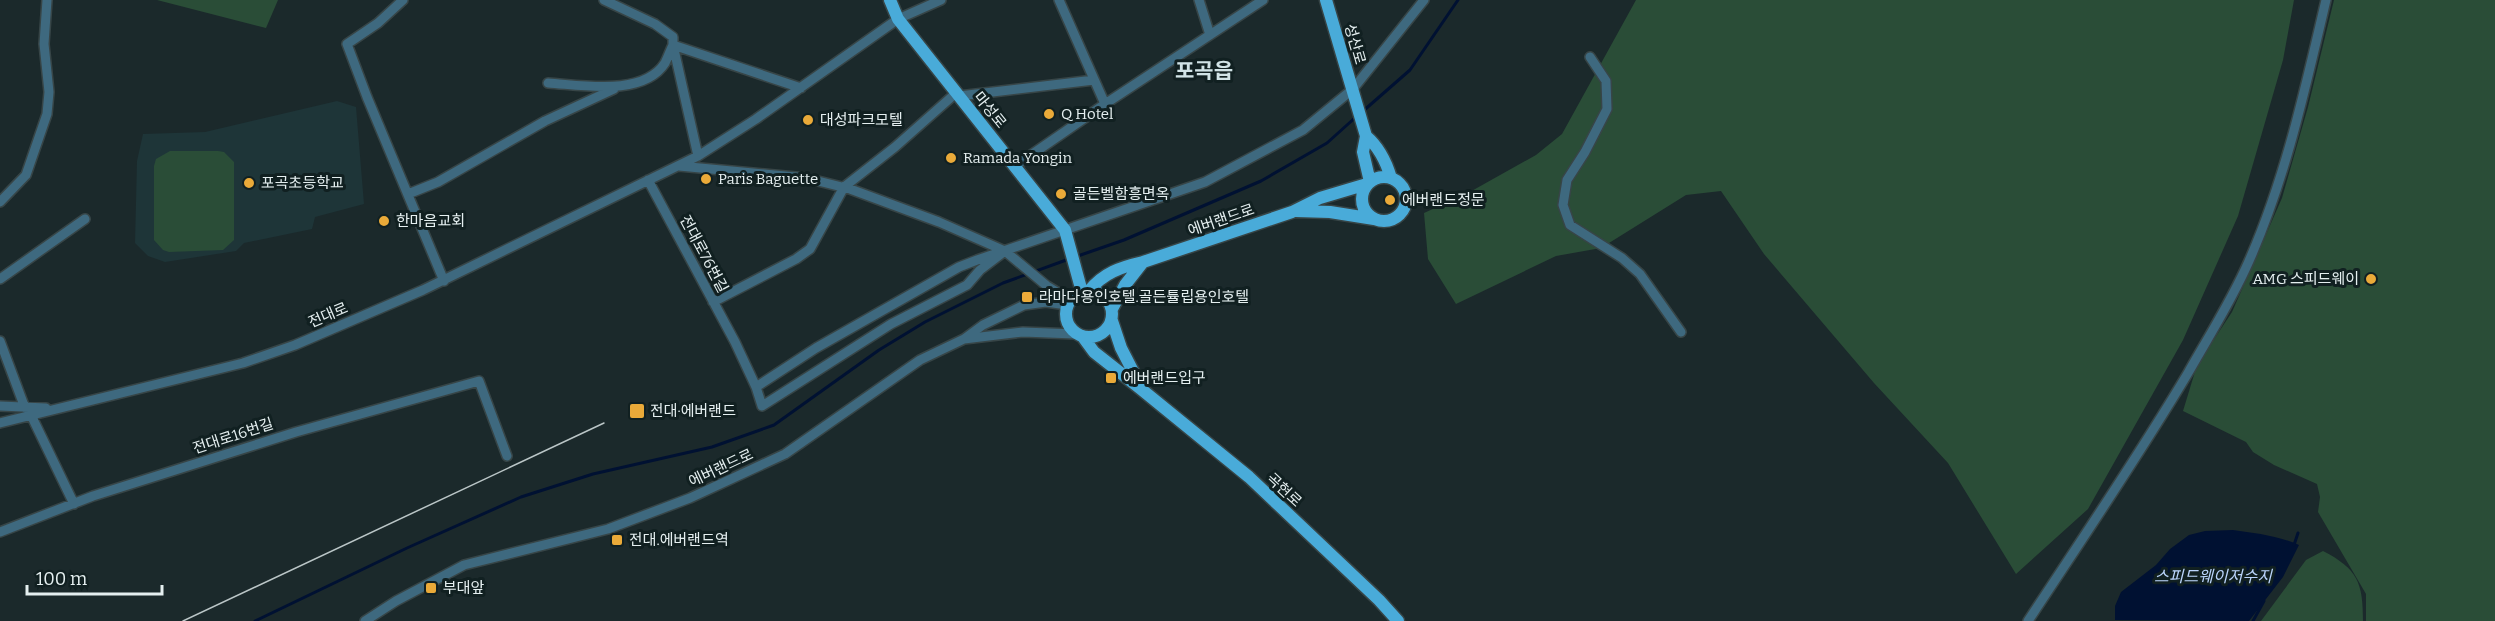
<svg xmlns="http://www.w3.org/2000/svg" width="2495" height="621" viewBox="0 0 2495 621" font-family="Bitter,'Noto Sans KR',serif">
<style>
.built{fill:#1e3538}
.green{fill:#2a4d37}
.water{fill:#001132}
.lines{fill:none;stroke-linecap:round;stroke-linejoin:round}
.stream{stroke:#001132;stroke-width:3}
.minor-casing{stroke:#374547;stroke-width:12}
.major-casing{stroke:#374547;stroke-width:15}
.minor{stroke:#3e697f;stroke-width:9}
.major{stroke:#49abd9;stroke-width:12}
.tram{stroke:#bbc6c7;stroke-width:1.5}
.poi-dot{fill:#eaaa39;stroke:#112021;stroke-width:2}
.labels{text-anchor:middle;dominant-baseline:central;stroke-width:6;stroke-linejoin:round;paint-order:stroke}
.street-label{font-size:15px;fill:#e5eff0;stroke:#112021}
.poi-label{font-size:15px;fill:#e5eff0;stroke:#112021;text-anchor:start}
.water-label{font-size:16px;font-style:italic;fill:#bbd5fc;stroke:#112021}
.district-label{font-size:21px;font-weight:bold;fill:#d1e3e6;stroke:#112021}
</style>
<rect width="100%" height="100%" fill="#1b292b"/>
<!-- built -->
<path class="built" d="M337 101 356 107 364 204 315 217 312 229 244 243 236 251 165 262 148 256 135 243 137 161 143 134 205 132Z"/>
<!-- green -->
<path class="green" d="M157 0H278L266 28Z
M1636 0H2294L2283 60 2238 216 2183 340 2088 509 2016 574 1948 463 1874 383 1764 254 1721 191 1686 195 1601 248 1556 256 1456 304 1428 259 1424 213 1468 193 1536 155 1562 134Z
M2334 0H2495V621H2366V594L2318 512 2320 497 2317 484 2274 465 2253 452 2246 442 2183 411 2197 365 2232 312 2282 198 2308 107Z
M170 151H218L224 152 234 162V240L223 250 169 252 163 250 154 240V166L156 159Z
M2323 551C2358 569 2363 583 2363 621H2261L2306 560Z"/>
<!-- water -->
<path class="water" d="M2233 530C2255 533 2279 536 2299 545L2283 577 2249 621 2115 620V606L2121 592 2156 565 2170 549 2189 535 2205 531Z"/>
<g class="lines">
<!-- stream -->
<path class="stream" d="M1362 112 1410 70 1458 0
M1075 257 1124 240 1261 181 1327 143 1357 116
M2294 545 2298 533
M255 621 407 548 521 497 593 474 712 447 774 425 879 350 925 322 1003 283 1069 259
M2253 621 2264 601"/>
<defs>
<path id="minor" d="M403 0 378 23 347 44 367 97 444 281
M604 0 655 24 673 37V45L698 156
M1199 0 1210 35
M1590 57 1606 81 1607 109 1585 152 1567 180 1563 205 1570 225 1622 258 1640 274 1681 332
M548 83C582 85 643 97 665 63 668 57 670 51 673 45L801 88
M959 96 1094 80
M1105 104 1263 0
M679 166 806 178 850 189 939 222 1005 251 1047 286 1070 300
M1015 166 1105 104 1059 0
M648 180 735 342 756 387
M408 194 438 182 545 121 614 89
M0 202 26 175 47 114 49 92 44 44 47 0
M1005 251 980 270 967 285 891 324 762 406 756 387 816 348 959 267 977 260 1205 182 1303 130 1353 89 1424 0
M0 279 85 219
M713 302 796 259 810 249 844 187 895 147 956 93
M964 339 1023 332 1075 334
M0 341 25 408
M0 406 46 408
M31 415 74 504
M0 423 243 363 295 345 423 290 698 156 756 119 898 19 941 0
M0 532 93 496 296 432 479 381 507 456
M365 621 396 601 464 565 608 529 690 498 785 454 920 360 964 339 983 325 1024 305 1046 302 1067 305
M2028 621C2082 539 2138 457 2188 373 2209 336 2232 300 2249 261 2286 177 2305 89 2326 0"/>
<path id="major" d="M890 0 898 19 1065 230 1082 292
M1326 0 1366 136 1363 152 1370 182
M1366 136C1379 147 1386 161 1391 178
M1362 199a22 22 0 1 1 44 0a22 22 0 1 1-44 0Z
M1296 211 1330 212 1374 219
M1066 314a23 23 0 1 1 46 0a23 23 0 1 1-46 0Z
M1089 291C1103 273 1121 267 1143 262L1292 212 1320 198 1367 184
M1112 309 1125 285 1143 262
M1112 321 1121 348 1141 387
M1083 337 1094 352 1141 389 1249 477 1379 600 1398 621"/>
</defs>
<!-- minor casing -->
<use href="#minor" class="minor-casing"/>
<!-- major casing -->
<use href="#major" class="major-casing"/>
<!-- minor -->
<use href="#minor" class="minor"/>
<!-- major -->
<use href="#major" class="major"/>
<!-- tram -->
<path class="tram" d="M183 621 604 423"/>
</g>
<!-- markers -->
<g class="poi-dot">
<circle cx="1049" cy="114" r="6"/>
<circle cx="808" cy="120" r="6"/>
<circle cx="951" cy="158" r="6"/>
<circle cx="706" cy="179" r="6"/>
<circle cx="249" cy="183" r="6"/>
<circle cx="1061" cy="194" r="6"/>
<circle cx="1390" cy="200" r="6"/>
<circle cx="384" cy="221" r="6"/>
<circle cx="2371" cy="279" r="6"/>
<rect x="1021" y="291" width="12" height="12" rx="3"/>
<rect x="1105" y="372" width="12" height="12" rx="3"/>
<rect x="629" y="403" width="16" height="16" rx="3"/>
<rect x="611" y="534" width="12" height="12" rx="3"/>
<rect x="425" y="582" width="12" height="12" rx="3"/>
</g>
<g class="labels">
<!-- street labels -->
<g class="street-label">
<text transform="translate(1355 44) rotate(74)">성산로</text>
<text transform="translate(990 110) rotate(51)">마성로</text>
<text transform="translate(1221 220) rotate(-19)">에버랜드로</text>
<text transform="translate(704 254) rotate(62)">전대로76번길</text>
<text transform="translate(328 315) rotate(-23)">전대로</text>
<text transform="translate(233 436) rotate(-18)">전대로16번길</text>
<text transform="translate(721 468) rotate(-25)">에버랜드로</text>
<text transform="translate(1284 490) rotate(43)">곡현로</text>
</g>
<!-- poi labels -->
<g class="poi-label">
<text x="1061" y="114">Q Hotel</text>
<text x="820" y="120">대성파크모텔</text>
<text x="963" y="158">Ramada Yongin</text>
<text x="718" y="179">Paris Baguette</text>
<text x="261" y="183">포곡초등학교</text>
<text x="1073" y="194">골든벨함흥면옥</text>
<text x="1402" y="200">에버랜드정문</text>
<text x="396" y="221">한마음교회</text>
<text x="2359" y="279" text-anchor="end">AMG 스피드웨이</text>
<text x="1039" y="297">라마다용인호텔.골든튤립용인호텔</text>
<text x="1123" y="378">에버랜드입구</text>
<text x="650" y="411">전대·에버랜드</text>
<text x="629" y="540">전대.에버랜드역</text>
<text x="443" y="588">부대앞</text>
</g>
<!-- water labels -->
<g class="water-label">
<text x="2213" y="576">스피드웨이저수지</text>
</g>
<!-- district labels -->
<g class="district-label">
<text x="1204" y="71">포곡읍</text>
</g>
</g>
<!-- scale -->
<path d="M27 585v9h135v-9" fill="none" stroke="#e5eff0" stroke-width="3"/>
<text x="36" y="585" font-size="18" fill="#e5eff0" stroke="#112021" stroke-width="4.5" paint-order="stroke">100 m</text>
</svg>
